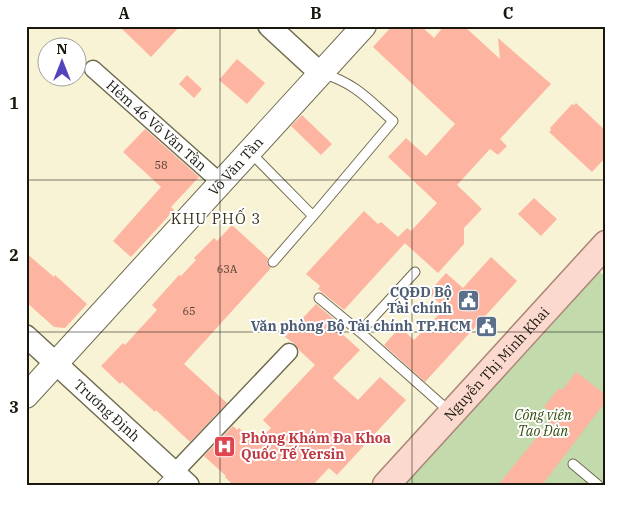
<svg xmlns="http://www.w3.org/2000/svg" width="632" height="511" viewBox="0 0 632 511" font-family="'IBM Plex Serif',serif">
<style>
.green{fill:#c2daac}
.building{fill:#fdb4a0}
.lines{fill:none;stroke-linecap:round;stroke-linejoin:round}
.service-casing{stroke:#706b50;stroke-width:11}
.minor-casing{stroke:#706b50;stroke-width:19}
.tertiary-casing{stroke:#706b50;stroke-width:24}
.secondary-casing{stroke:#706b50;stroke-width:26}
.primary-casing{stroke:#aa8576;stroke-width:29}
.service{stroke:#fff;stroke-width:9}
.minor{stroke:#fff;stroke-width:16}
.tertiary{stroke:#fff;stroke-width:21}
.secondary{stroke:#fff;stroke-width:24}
.primary{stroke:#fbd9ce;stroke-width:26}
.grid{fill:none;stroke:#1a180e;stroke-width:1;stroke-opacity:0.55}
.labels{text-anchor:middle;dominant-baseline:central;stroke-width:4;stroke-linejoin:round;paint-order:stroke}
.number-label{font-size:11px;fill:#533f32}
.street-label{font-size:14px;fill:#1a180e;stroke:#fff}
.service-label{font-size:14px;font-weight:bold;fill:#4e5e75;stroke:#fff;text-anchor:end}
.park-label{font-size:14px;font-style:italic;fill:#334d0b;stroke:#fff}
.health-label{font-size:14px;font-weight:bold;fill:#be3a42;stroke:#fff;text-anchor:start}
.neighbourhood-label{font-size:15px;letter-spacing:1px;fill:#3a351d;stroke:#fff}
.neatline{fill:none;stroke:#1a180e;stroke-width:2}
.grid-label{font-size:16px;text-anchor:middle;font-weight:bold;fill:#1a180e}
</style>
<rect width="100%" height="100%" fill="#f9f3d6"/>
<!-- green -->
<path class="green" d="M598 270 606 277V485H403Z"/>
<!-- building -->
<path class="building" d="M119 26H180L151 57Z
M392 26H421L434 38 444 26H464L500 59 498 38 551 84 500 139 507 146 498 155 490 149 457 185 482 209 464 228V244L438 273 398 237 407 228 411 231 437 203 388 157 406 138 426 156 455 124 373 47Z
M237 59 265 83 247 104 219 80Z
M187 75 202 89 194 98 179 84Z
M576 103 606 131V157L592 172 549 132 551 130 550 128 572 104 574 105Z
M302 115 332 144 321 155 291 126Z
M145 129 199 177 171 207 174 210 131 257 113 241 161 187 123 152Z
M534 198 557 219 541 236 518 214Z
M364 211 378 224 381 222 405 243 344 310 318 289 320 286 306 274Z
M232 225 268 258 267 264 271 268 184 364 227 403 190 442 156 410 155 412 122 382 120 384 101 366 123 343 125 345 157 310 152 305 179 275 181 276 196 260 194 258 214 238 217 241Z
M26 253 54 277 55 275 87 304 65 328 54 327 26 302Z
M491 257 517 281 425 382 384 345 400 327 414 340 445 308 428 293 446 273 463 288Z
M316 304 335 320 331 324 360 350 333 378 358 400 380 377 406 400 337 475 329 468 313 485H233L225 477 226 476 204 456 233 426 237 430 239 428 256 444 271 428 263 420 315 365 299 350 295 344 285 337Z
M576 372 606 395V401L542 485H498L555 415 544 407 559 388 562 390Z"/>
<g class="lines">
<defs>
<path id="service" d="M249 151 313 216 273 262
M313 216 393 121C370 101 355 83 324 74
M319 298 360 332 415 272
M360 332 449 411
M573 464 598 485
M162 485 174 473"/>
<g id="minor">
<path id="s1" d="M93 69 220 182"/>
<path d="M174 473 289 352"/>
</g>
<g id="tertiary">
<path d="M269 26 320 73"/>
<path id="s2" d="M26 336 188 485"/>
</g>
<g id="secondary">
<path id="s3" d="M26 396 364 26"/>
</g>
<g id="primary">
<path id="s4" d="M386 485 606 244"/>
</g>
</defs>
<!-- service casing -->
<use href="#service" class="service-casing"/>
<!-- minor casing -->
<use href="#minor" class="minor-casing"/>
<!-- tertiary casing -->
<use href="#tertiary" class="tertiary-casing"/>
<!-- secondary casing -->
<use href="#secondary" class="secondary-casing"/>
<!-- primary casing -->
<use href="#primary" class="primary-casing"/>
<!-- service -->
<use href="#service" class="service"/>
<!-- minor -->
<use href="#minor" class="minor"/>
<!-- tertiary -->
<use href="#tertiary" class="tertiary"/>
<!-- secondary -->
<use href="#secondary" class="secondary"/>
<!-- primary -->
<use href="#primary" class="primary"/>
</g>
<!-- grid -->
<path class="grid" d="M220 26V485M412 26V485M26 180H606M26 332H606"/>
<!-- icons -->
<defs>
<symbol id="civic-square" viewBox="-11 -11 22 22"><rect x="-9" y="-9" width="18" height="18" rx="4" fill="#5c6f8a" stroke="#fff"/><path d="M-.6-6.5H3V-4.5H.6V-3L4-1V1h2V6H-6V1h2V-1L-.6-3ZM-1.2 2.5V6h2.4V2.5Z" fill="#fff"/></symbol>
<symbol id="hospital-square" viewBox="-11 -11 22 22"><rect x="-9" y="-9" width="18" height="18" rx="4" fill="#e0444e" stroke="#fff"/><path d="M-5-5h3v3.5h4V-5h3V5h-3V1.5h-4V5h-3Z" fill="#fff"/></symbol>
</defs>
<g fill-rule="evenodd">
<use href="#civic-square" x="456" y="288" width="25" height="25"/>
<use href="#civic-square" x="474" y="314" width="25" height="25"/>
<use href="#hospital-square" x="212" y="434" width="25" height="25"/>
</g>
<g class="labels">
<!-- number labels -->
<g class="number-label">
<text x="161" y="165">58</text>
<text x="227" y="269">63A</text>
<text x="189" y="311">65</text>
</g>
<!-- street labels -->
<g class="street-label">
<text stroke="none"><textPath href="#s1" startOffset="85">Hẻm 46 Võ Văn Tần</textPath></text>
<text stroke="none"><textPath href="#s3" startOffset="311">Võ Văn Tần</textPath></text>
<text stroke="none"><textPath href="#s4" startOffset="164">Nguyễn Thị Minh Khai</textPath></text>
<text stroke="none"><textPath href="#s2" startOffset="110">Trương Định</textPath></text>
</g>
<!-- service labels -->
<g class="service-label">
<text x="452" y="292">CQĐD Bộ<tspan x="452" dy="16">Tài chính</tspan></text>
<text x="471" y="326">Văn phòng Bộ Tài chính TP.HCM</text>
</g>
<!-- park labels -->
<g class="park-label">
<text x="543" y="415">Công viên<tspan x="543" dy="16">Tao Đàn</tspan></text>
</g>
<!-- health labels -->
<g class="health-label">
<text x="241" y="438">Phòng Khám Đa Khoa<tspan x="241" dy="16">Quốc Tế Yersin</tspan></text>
</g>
<!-- neighbourhood labels -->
<g class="neighbourhood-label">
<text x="216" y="218">KHU PHỐ 3</text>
</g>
</g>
<!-- border -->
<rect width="632" height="511" fill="none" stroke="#ffffff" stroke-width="55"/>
<!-- north arrow -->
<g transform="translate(62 62)"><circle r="24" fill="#ffffff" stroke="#a3a39f"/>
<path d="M0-4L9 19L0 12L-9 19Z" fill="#5444bc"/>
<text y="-8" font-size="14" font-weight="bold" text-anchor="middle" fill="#1a180e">N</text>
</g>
<rect x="28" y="28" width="576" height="456" class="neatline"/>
<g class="grid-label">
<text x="124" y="19">A</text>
<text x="316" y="19">B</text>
<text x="508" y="19">C</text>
<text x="14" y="109">1</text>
<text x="14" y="261">2</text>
<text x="14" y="413">3</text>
</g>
</svg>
